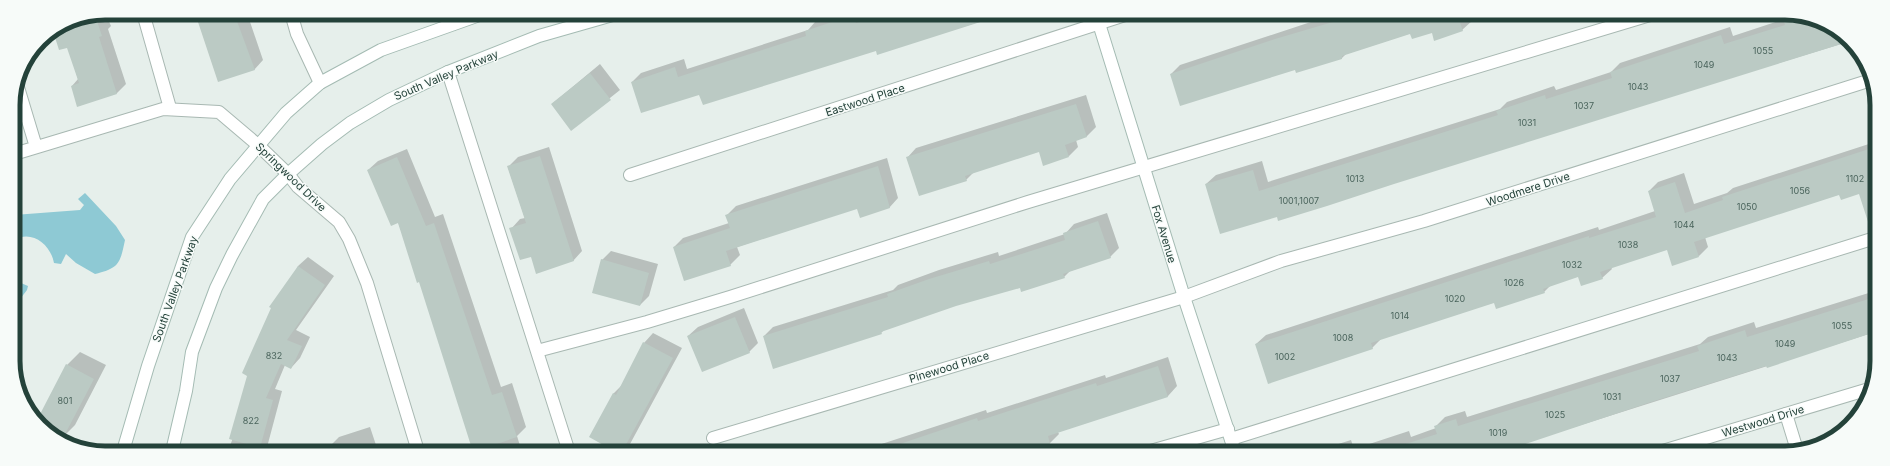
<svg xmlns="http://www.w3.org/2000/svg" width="1890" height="466" viewBox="0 0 1890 466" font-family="Inter,sans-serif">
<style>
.water{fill:#8ec9d4}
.shadow{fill:#0003}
.building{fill:#bbcac4}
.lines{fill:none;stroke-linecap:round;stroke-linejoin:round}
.service-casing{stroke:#a8b8b2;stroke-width:14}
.minor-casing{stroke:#a8b8b2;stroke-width:14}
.secondary-casing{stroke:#a4bbb3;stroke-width:14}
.service{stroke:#fff;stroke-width:12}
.minor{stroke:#fff;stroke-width:12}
.secondary{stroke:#fff;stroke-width:12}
.labels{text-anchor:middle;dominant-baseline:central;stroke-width:3;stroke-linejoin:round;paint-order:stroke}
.number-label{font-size:9px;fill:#4a645c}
.street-label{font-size:11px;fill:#24423a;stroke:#f7fbf9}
.rim{fill:none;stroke:#24423a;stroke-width:5}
</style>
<rect width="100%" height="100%" fill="#e6efeb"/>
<!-- water -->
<path class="water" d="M85 193 116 226 125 240C120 264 119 268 95 274L76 263 66 254 61 264 54 263C51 245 32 229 14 240V215L80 210 84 205 78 199Z
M14 280 28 286 27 290 14 307Z"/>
<!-- shadow -->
<path class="shadow" d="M105 13 111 26 108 29 126 84 117 93 78 106 72 86 78 79 68 46 54 31 70 20Z
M196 13H247L263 60 254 70Z
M350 13H357L350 15Z
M841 14H1005L878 53 876 49 700 93 632 82 641 73 684 59 687 69 808 30 815 22Z
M1335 14H1472L1470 15 1472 21 1462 30 1411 33 1346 54 1342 58 1296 69 1171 74 1180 65Z
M1791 15H1803L1851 41 1278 215 1206 184 1216 175 1262 161 1268 182 1500 109 1507 102 1554 86 1556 90 1611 72 1620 63 1730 27 1733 36 1788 18Z
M600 64 620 90 571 129 552 104Z
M1086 95 1096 127 1087 136 1076 140 1078 147 1069 156 1039 151 974 172 966 180 907 158 916 148Z
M1875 142V200L1863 204 1860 193 1840 194 1705 237 1708 247 1699 256 1667 249 1611 267 1612 269 1602 278 1579 276 1551 285 1544 292 1495 302 1382 338 1372 348 1256 344 1266 335 1598 227 1599 230 1655 211 1649 191 1658 182 1684 173 1694 204 1727 193 1733 188Z
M549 147 582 251 573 261 531 256 511 229 520 219 525 218 508 167 518 157Z
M407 149 435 217 443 214 501 387 512 383 526 427 517 436 522 452H474L420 281 398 222 368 170 378 161Z
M887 158 898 198 889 208 858 207 737 247 740 255 730 265 674 247 683 238 729 223 727 215 736 206Z
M1107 213 1119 248 1110 257 1070 271 1064 277 1020 286 956 305 884 330 881 333 764 336 773 327 893 290 898 285 939 270 998 252 999 256 1065 234 1074 224Z
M611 251 658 264 649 296 640 305 602 260Z
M308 257 334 276 296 330 310 337 300 358 291 368 285 365 275 389 282 391 266 451H228L298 266Z
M1875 291V332L1492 453 1313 452 1351 440 1354 449 1409 431 1411 437 1436 428V426L1445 417 1465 411 1467 417 1700 344 1708 337 1754 322 1756 328Z
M744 308 758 343 749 352 688 336 698 327Z
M653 333 682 348 630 444 622 452 613 394 622 385 644 343Z
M80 352 106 365 75 425 62 438 40 426 35 416 39 418 67 365Z
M1168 357 1177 386 1168 396 1058 432 1059 434 1050 443 1021 452H1000L999 448 988 452H857L986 410 987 413 1105 375 1106 378Z
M370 427 378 451H332L330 446 339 437Z"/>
<!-- building -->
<path class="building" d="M195 13H234L255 70 218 82Z
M883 14H996V17L877 55 876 51 703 105 699 95 641 113 631 82 675 67 678 77 806 36 805 31 853 15 856 23Z
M1360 14H1457L1463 31 1434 41 1432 33 1412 39 1410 34 1342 56V59L1296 73 1295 70 1180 106 1170 74 1275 39Z
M95 15 102 36 99 37 117 94 77 107 71 86 79 83 67 48 59 50 53 31 70 20Z
M1802 15 1851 41 1394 184 1327 206 1278 221 1277 217 1220 234 1205 184 1253 170 1259 191 1498 115 1496 111 1545 95 1546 99 1612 78 1610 72 1721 35 1724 44 1785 25 1784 21Z
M590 73 611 100 571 131 551 104Z
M1076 104 1087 137 1065 145 1069 157 1043 166 1039 152 965 176 967 181 919 196 906 157Z
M1875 147V231H1871L1859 194 1841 200 1839 195 1694 242 1699 257 1672 266 1667 250 1600 272 1603 279 1581 286 1578 277 1543 289 1545 293 1496 309 1494 303 1371 343 1373 349 1268 384 1255 344 1589 236V238L1656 217 1648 191 1675 182 1685 213 1723 200 1722 197Z
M540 156 574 261 536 274 531 257 520 260 509 228 526 223 507 166Z
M397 157 426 226 434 223 492 395 502 392 517 437 473 452 419 282 417 283 398 223 391 226 367 170Z
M878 166 890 208 860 218 857 209 726 251 731 266 684 281 673 247 730 228 725 215Z
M1098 221 1111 258 1063 274 1065 278 1021 292 1020 288 956 306 881 332 882 334 773 369 763 336 888 297 887 294 929 279 989 261 990 264 1065 240 1063 233Z
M601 259 649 273 640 306 592 293Z
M298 266 325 285 287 340 302 346 291 369 281 364 266 398 273 400 260 448 229 439 247 376 242 373 271 308 269 307Z
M1875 297V332L1767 368 1766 366 1651 402 1499 453 1391 452 1390 449 1437 434 1434 426 1456 419 1458 426 1699 351 1697 346 1745 330 1747 337Z
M735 317 750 353 702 372 687 336Z
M643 342 673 358 622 452H616L589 437 613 393 616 395Z
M66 364 94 379 63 438 40 426 37 420Z
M1158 366 1168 397 1048 436 1050 444 1024 452H886L885 449 977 418 978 421 1096 383 1097 386Z"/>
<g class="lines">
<defs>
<path id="service" d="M143 13 170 108
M449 13 453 24
M448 72 569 452
M537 351 647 322 730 297 1028 202 1650 15
M1786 414 1797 450
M1231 439 1875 238
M1147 452 1228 429"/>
<path id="minor" d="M291 13 297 34 320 83
M17 84 36 147
M14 154 163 109 219 112 259 146 288 174 298 187 339 222 349 239 367 283 418 451
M630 175 1128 14
M713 438 1184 297 1281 261 1424 221 1871 80
M1656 453 1869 389"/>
<path id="secondary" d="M1096 14 1184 297 1235 452
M123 451 148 366 192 237 230 179 286 113 320 83 381 50 485 13
M172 451 186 391 192 352 216 288 232 255 263 199 288 174 322 144 350 123 389 100 448 72 539 36 616 14"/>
</defs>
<!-- service casing -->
<use href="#service" class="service-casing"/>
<!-- minor casing -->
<use href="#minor" class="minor-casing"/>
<!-- secondary casing -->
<use href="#secondary" class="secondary-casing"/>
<!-- service -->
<use href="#service" class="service"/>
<!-- minor -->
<use href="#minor" class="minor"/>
<!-- secondary -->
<use href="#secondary" class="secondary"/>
</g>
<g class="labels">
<!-- number labels -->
<g class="number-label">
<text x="1763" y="50">1055</text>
<text x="1704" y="64">1049</text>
<text x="1638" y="86">1043</text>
<text x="1584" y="105">1037</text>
<text x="1527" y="122">1031</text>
<text x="1355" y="178">1013</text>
<text x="1855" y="178">1102</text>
<text x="1800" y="190">1056</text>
<text x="1299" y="200">1001,1007</text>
<text x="1747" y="206">1050</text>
<text x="1684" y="224">1044</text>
<text x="1628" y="244">1038</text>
<text x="1572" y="264">1032</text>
<text x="1514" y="282">1026</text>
<text x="1455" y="298">1020</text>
<text x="1400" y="315">1014</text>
<text x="1842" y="325">1055</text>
<text x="1343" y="337">1008</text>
<text x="1785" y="343">1049</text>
<text x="274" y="355">832</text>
<text x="1285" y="356">1002</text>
<text x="1727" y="357">1043</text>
<text x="1670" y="378">1037</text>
<text x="1612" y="396">1031</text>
<text x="65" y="400">801</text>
<text x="1555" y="414">1025</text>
<text x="251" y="420">822</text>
<text x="1498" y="432">1019</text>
</g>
<!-- street labels -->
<g class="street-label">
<text transform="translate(446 75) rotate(-23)">South Valley Parkway</text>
<text transform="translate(865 100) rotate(-18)">Eastwood Place</text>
<text transform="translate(291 177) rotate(44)">Springwood Drive</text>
<text transform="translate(1528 189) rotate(-18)">Woodmere Drive</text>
<text transform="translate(1164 234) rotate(73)">Fox Avenue</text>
<text transform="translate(175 289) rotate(-70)">South Valley Parkway</text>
<text transform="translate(949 367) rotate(-17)">Pinewood Place</text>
<text transform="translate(1763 421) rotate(-17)">Westwood Drive</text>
</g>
</g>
<!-- crop -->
<path d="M0 0H1890V466H0ZM105 20H1785A85 85 0 0 1 1870 105V361A85 85 0 0 1 1785 446H105A85 85 0 0 1 20 361V105A85 85 0 0 1 105 20Z" fill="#f7fbf9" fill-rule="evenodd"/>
<path class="rim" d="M105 20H1785A85 85 0 0 1 1870 105V361A85 85 0 0 1 1785 446H105A85 85 0 0 1 20 361V105A85 85 0 0 1 105 20Z"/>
</svg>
